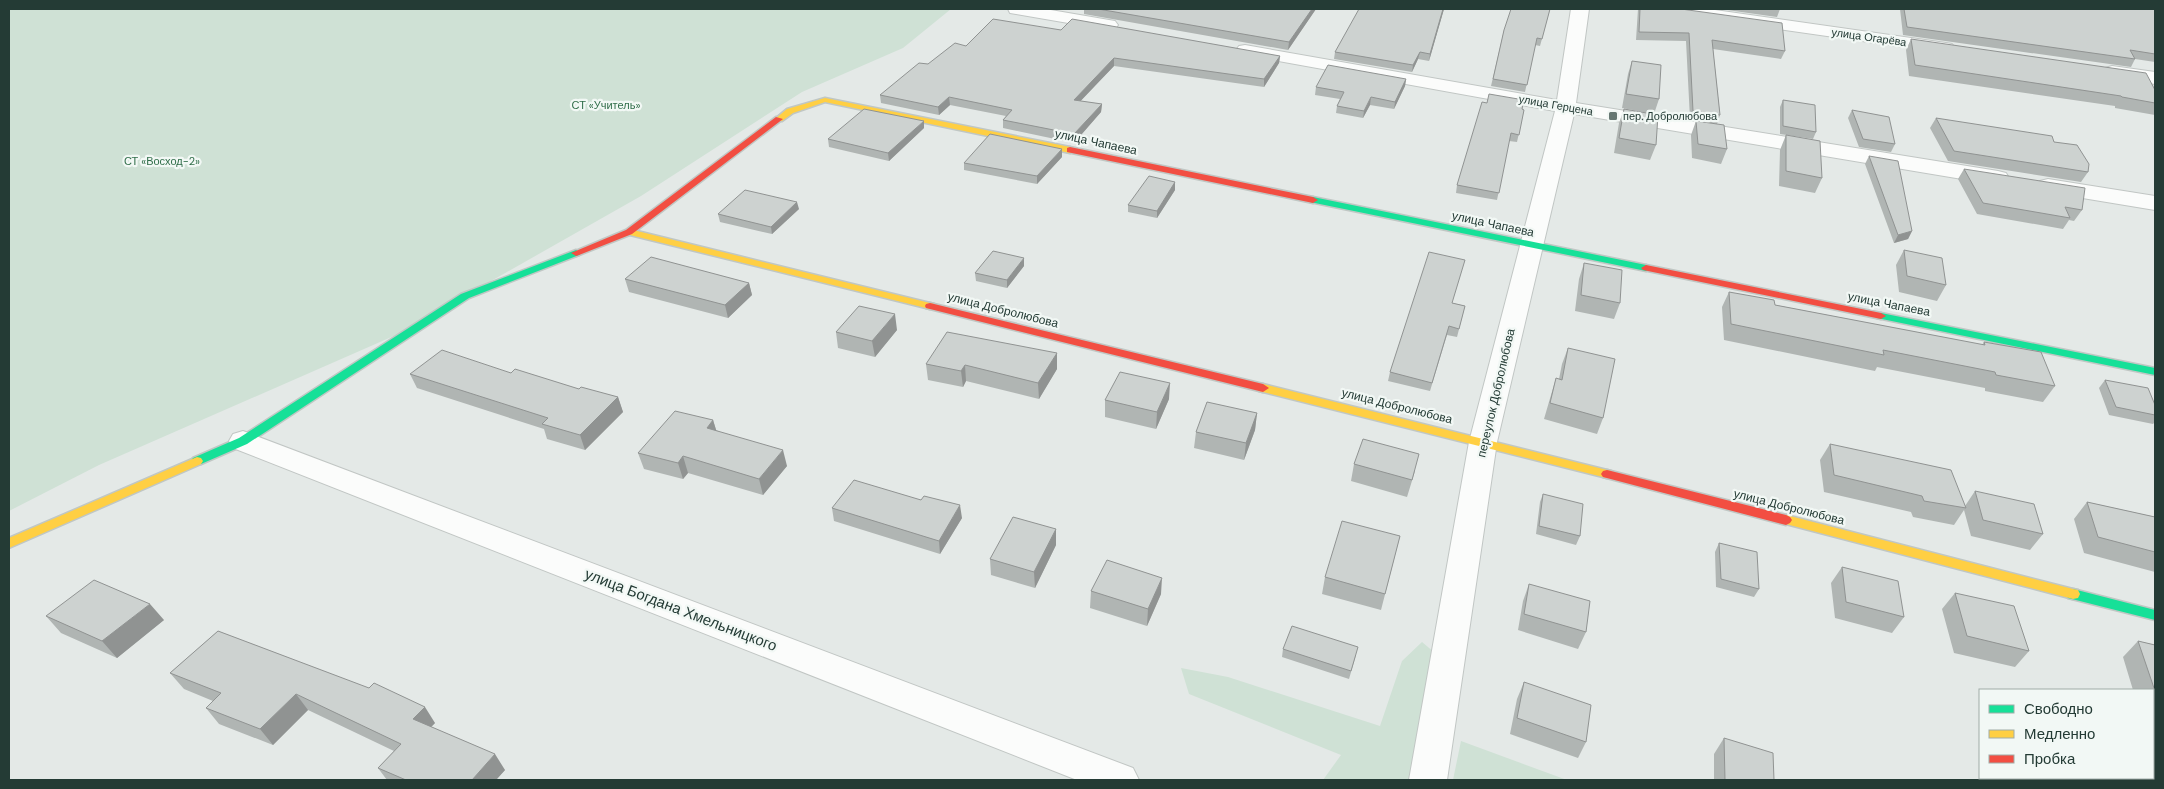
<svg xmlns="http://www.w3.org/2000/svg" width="2164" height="789" viewBox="0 0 2164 789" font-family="'DM Sans',sans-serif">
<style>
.green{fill:#cfe1d5}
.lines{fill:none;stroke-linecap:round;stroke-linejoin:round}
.street-casing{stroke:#c1c6c4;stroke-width:2}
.fast-casing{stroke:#c0c7c4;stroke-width:3}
.slow-casing{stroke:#c0c7c4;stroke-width:3}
.jam-casing{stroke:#c0c7c4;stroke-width:3}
.street{fill:#fbfcfb;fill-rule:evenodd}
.fast{fill:#16e098;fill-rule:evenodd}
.slow{fill:#ffcf43;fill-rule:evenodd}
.jam{fill:#f24e42;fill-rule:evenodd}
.wall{fill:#b0b5b3}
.shaded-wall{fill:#909392}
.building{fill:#cdd2d0;stroke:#909392}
.poi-dot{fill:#677873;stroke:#f2f8f5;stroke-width:2}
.labels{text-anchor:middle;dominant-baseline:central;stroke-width:4.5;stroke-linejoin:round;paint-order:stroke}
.far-street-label{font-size:11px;fill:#243b35;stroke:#f2f8f5}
.far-park-label{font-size:11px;fill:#316e4a;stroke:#f2f8f5}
.far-poi-label{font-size:11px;fill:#243b35;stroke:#f2f8f5;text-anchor:start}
.street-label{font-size:12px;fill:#243b35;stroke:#f2f8f5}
.near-street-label{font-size:15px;fill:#243b35;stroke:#f2f8f5}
</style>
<rect width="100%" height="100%" fill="#e4e9e7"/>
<!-- green -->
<path class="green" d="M9 9H951L903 48 802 92 641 196 396 335 99 465 9 511Z
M1422 642 1441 658 1417 780H1323L1341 755 1189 694 1181 668 1228 677 1380 726 1402 661Z
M1461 741 1567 780H1453Z"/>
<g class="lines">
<defs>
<path id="street" d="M1008 9H1045L1109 20 1115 21 1118 25 1115 29 1109 30 1016 14 1010 13Z
M1571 9H1589L1576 103 1998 171 2006 173 2009 178 2006 183 1998 185 1574 114 1497 442 1447 780H1409L1469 442 1555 111 1245 55 1239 54 1236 50 1239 46 1245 45 1557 100Z
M1664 9H1708L1946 43 1952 44 1955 48 1952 52 1946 53 1673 14 1667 13Z
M2112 66 2155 72V84L2105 76 2103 72 2105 68Z
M2048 179 2155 196V210L2040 191 2037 186 2040 181Z
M243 431 1133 768 1139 780H1077L233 448 229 441 233 434Z"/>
<path id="fast" d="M1313 197 1646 265 1651 268 1646 271 1310 202V198Z
M576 250 581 253 579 255 469 298 247 444 201 464H193L191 461 193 458 239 438 461 294Z
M1881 313 2155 368V375L1877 318 1876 316 1877 314Z
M2073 589 2155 610V620L2068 598 2066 594 2068 590Z"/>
<path id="slow" d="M825 98 1070 147 1074 150 1070 153 825 102 793 113 782 121 775 119 787 109Z
M629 229 934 304 935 306 930 309 626 234 624 232Z
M1263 384 1611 471 1613 474 1611 477 1607 478 1259 391 1257 388 1259 385Z
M197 457 201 458 203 461 201 464 9 548V538Z
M1786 515 2073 589 2078 590 2080 594 2078 598 2073 599 1782 523 1780 520 1782 517Z"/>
<path id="jam" d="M776 117 783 119 632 234 579 255 576 256 571 253 626 230Z
M1070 147 1313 197 1318 200 1313 203 1067 152V148Z
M1646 265 1881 313 1886 316 1881 319 1643 270 1641 268Z
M930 303 1263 384 1269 388 1263 392 926 308 925 306 926 304Z
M1607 470 1786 515 1790 517 1792 520 1790 523 1786 525 1603 477 1601 474 1603 471Z"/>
</defs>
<!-- street casing -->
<use href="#street" class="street-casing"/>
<!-- fast casing -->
<use href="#fast" class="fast-casing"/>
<!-- slow casing -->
<use href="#slow" class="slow-casing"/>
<!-- jam casing -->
<use href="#jam" class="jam-casing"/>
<!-- street -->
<use href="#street" class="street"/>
<!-- fast -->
<use href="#fast" class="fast"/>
<!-- slow -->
<use href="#slow" class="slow"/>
<!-- jam -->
<use href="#jam" class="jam"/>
</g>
<!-- wall -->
<path class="wall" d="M1084 9H1316L1288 50 1084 14Z
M1444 9 1429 61 1418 59 1412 72 1334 59 1335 52Z
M1550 9 1540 46 1535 45 1525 92 1491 86 1504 30Z
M1638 9H1682L1785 51 1781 59 1713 49 1720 115 1717 124 1690 119 1686 41 1636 40Z
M1720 9H1780L1777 17Z
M1900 9H2155V62L2135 59 2131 67 1903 35Z
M1061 30 1280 56 1279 63 1264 87 1114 66 1080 101 1102 104 1101 112 1074 143 1003 128V120L1006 116 950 105 939 115 881 103 880 95 928 64 966 46Z
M1911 39 2155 90V115L2115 108V106L1909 76 1906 50Z
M1632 61 1659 99 1654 114 1622 108 1628 74Z
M1406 79 1405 86 1394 109 1370 105 1363 118 1336 113 1337 106 1340 99 1315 95 1316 87Z
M1783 100 1816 132 1813 139 1780 134V107Z
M1522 109 1524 110 1517 142 1509 141 1497 200 1456 193 1457 185Z
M1624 109 1656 145 1650 160 1614 153 1619 123Z
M1852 110 1895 144 1891 152 1859 147 1848 118Z
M1936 118 2054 142 2088 172 2081 182 1948 161 1930 128Z
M1696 121 1727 149 1721 164 1692 158 1691 135Z
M924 128 889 161 829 147 828 139Z
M1786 135 1822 178 1815 193 1779 186 1780 150Z
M1869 156 1912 231 1908 239 1894 243 1865 164Z
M1062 157 1037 184 964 170V163Z
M1964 169 2082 210 2074 221 2069 220 2063 229 1977 214 1958 179Z
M1175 182V190L1157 218 1128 212V205Z
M799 209 772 234 720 222 718 214Z
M1904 250 1946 285 1937 301 1899 292 1896 265Z
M1584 263 1620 303 1614 319 1575 311 1579 279Z
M1024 266 1007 288 976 281 975 273Z
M625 279 749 283 752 295 728 318 629 292Z
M1729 292 1775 305 1982 345 1984 342 2055 386 2043 402 1985 391V388L1877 367 1875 371 1724 340 1722 307Z
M1453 303 1465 306 1457 337 1447 335 1430 391 1388 381 1390 372Z
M897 330 875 357 838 348 836 332Z
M1568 348 1603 418 1597 434 1544 419 1551 395 1556 378 1559 379 1562 364Z
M1057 353V369L1039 399 966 381 963 387 928 380 926 364Z
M410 374 579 389 618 397 623 412 585 450 547 439 544 429 417 388Z
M2105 380 2155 405V422L2153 424 2109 415 2099 388Z
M1169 399 1156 429 1105 417V400Z
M1257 413 1255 430 1244 460 1194 448 1196 432Z
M713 420 716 430 787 466 763 495 688 473 683 479 644 469 638 453Z
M1830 444 1965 506 1975 491 2043 534 2030 550 1971 536 1964 510 1954 525 1913 517 1911 512 1824 492 1820 460Z
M1354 464 1415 471 1407 497 1351 481Z
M1543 494 1580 536 1576 545 1536 534 1540 502Z
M2087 502 2155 517V572L2084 553 2074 519Z
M832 508 962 518 940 554 834 521Z
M1056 529V545L1035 588 991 575 990 559Z
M1400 536 1381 610 1322 594 1325 577Z
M1719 543 1759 589 1754 597 1716 587 1715 552Z
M1842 567 1904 617 1892 633 1835 618 1831 583Z
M1529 584 1586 632 1578 649 1518 630 1523 601Z
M1091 591 1161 594 1147 626 1090 608Z
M1955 593 2029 651 2015 667 1954 653 1942 609Z
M46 616 164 620 117 658 61 633Z
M218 631 435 723 431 727 505 770 496 780H387L378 768 394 751 308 710 273 745 219 724 206 708 213 701 184 689 170 673Z
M2138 641 2155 645V712H2153V690H2133L2123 657Z
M1283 649 1356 655 1349 679 1282 657Z
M1524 682 1586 742 1578 758 1510 734 1517 699Z
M1724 738 1774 780H1714V754Z"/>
<!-- shaded-wall -->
<path class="shaded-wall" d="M1312 9H1316L1288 50 1289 42Z
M1443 9H1444L1429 61 1430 54Z
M1420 52 1418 59 1412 72 1413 65Z
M1280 56 1279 63 1264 87V79Z
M1114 58V66L1074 108V100Z
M1406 79 1405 86 1394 109 1395 102Z
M949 97 950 105 939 115 938 107Z
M1371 97 1370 105 1363 118 1364 111Z
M1102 104 1101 112 1074 143V134Z
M924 121V128L889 161 888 153Z
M1062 149V157L1037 184V176Z
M1175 182V190L1157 218V211Z
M797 202 799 209 772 234 771 227Z
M1912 231 1908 239 1894 243 1898 235Z
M1024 258V266L1007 288V280Z
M749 283 752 295 728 318 725 305Z
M895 314 897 330 875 357 872 341Z
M1057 353V369L1039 399 1038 383Z
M965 365 966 381 963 387 961 371Z
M1170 383 1169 399 1156 429 1157 412Z
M618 397 623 412 585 450 580 435Z
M1257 413 1255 430 1244 460 1246 443Z
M713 420 718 436 707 428Z
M783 450 787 466 763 495 759 479Z
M683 456 688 473 683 479 678 463Z
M960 505 962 518 940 554 939 541Z
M1056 529V545L1035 588 1034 572Z
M1162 578 1161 594 1147 626 1148 609Z
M150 604 164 620 117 658 102 641Z
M296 694 308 710 273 745 260 729Z
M425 707 435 723 423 735 413 719Z
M495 754 505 770 496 780H472Z"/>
<!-- building -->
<path class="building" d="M1098 9H1312L1289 42Z
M1359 9H1443L1430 54 1420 52 1413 65 1335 52Z
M1511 9H1550L1542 39 1537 38 1527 85 1493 79 1504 30Z
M1640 9H1681L1782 23 1785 51 1712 40 1720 115 1693 111 1689 33 1639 32Z
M1904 9H2155V54L2130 50 2135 59 1907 27Z
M993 19 1061 30 1072 19 1280 56 1264 79 1114 58 1074 100 1102 104 1074 134 1003 120 1012 110 949 97 938 107 880 95 919 63 928 64 955 43 966 46Z
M1911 39 2146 73 2155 90V103L2122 97 2121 96 1915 65Z
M1632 61 1661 65 1659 99 1626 94Z
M1328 65 1406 79 1395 102 1371 97 1364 111 1337 106 1344 92 1316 87Z
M1489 94 1524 100 1522 109 1524 110 1519 135 1511 133 1499 193 1457 185 1482 102 1487 103Z
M1783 100 1815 105 1816 132 1783 126Z
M864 109 924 121 888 153 828 139Z
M1624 109 1658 115 1656 145 1619 138Z
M1852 110 1889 117 1895 144 1863 139Z
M1936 118 2052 136 2054 142 2077 145 2089 164 2088 172 1954 151Z
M1696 121 1724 125 1727 149 1698 144Z
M990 134 1062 149 1037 176 964 163Z
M1786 135 1820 141 1822 178 1786 171Z
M1869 156 1898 161 1912 231 1898 235Z
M1964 169 2085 188 2082 210 2065 207 2070 218 1983 203Z
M1149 176 1175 182 1157 211 1128 205Z
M745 190 797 202 771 227 718 214Z
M1904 250 1942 258 1946 285 1907 276Z
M993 251 1024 258 1007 280 975 273Z
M1429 252 1465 260 1452 303 1465 306 1459 329 1449 326 1432 383 1390 372Z
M651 257 749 283 725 305 625 279Z
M1584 263 1622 270 1620 303 1581 295Z
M1729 292 1774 300 1775 305 1985 345 1984 342 2041 352 2055 386 1996 375 1995 372 1883 350 1884 355 1731 324Z
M859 306 895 314 872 341 836 332Z
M947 332 1057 353 1038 383 965 365 961 371 926 364Z
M1568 348 1615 359 1603 418 1550 403 1556 378 1562 380Z
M442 350 511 373 515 369 579 389 581 387 618 397 580 435 542 424 548 418 410 374Z
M1120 372 1170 383 1157 412 1105 400Z
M2105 380 2148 388 2155 405V415L2116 407Z
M1207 402 1257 413 1246 443 1196 432Z
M675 411 713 420 707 428 783 450 759 479 683 456 678 463 638 453Z
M1363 439 1419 454 1412 480 1354 464Z
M1830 444 1951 470 1966 508 1924 501 1922 496 1834 475Z
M854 480 921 500 924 496 960 505 939 541 832 508Z
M1975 491 2034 504 2043 534 1983 520Z
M1543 494 1583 504 1580 536 1539 526Z
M2087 502 2155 517V552L2098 537Z
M1013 517 1056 529 1034 572 990 559Z
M1342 521 1400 536 1385 594 1325 577Z
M1719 543 1757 552 1759 589 1721 579Z
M1107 560 1162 578 1148 609 1091 591Z
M1842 567 1898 581 1904 617 1846 602Z
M94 580 150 604 102 641 46 616Z
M1529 584 1590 601 1586 632 1524 614Z
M1955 593 2014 606 2029 651 1967 636Z
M1292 626 1358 647 1351 671 1283 649Z
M218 631 369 688 374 683 425 707 413 719 495 754 472 780H406L378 768 401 744 296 694 260 729 206 708 221 693 170 673Z
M2138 641 2155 645V691Z
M1524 682 1591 705 1586 742 1517 718Z
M1724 738 1773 753 1774 780H1725Z"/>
<!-- markers -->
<rect class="poi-dot" x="1608" y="111" width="10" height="10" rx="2.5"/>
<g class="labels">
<!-- far-street labels -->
<g class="far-street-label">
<text transform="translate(1869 37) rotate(8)">улица Огарёва</text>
<text transform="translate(1556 105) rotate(10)">улица Герцена</text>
</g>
<!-- far-park labels -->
<g class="far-park-label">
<text x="606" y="105">СТ «Учитель»</text>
<text x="162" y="161">СТ «Восход-2»</text>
</g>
<!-- far-poi labels -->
<g class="far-poi-label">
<text x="1623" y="116">пер. Добролюбова</text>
</g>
<!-- street labels -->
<g class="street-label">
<text transform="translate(1096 142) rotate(12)">улица Чапаева</text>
<text transform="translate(1493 224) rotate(12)">улица Чапаева</text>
<text transform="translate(1889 304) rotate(11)">улица Чапаева</text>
<text transform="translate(1003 310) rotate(14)">улица Добролюбова</text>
<text transform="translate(1496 393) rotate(-77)">переулок Добролюбова</text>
<text transform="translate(1397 406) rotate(14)">улица Добролюбова</text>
<text transform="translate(1789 507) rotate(14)">улица Добролюбова</text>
</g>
<!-- near-street labels -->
<g class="near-street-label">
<text transform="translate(681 610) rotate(21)">улица Богдана Хмельницкого</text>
</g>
</g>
<!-- border -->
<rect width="2164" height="789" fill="none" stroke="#243b35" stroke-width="20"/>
<!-- legend -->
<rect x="1979" y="689" width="175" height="90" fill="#f2f8f5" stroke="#a0aca8"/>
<rect x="1989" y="705" width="25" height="8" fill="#16e098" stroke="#a0aca8"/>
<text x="2024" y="714" font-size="15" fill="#243b35">Свободно</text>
<rect x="1989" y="730" width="25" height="8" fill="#ffcf43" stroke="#a0aca8"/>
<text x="2024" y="739" font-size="15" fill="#243b35">Медленно</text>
<rect x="1989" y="755" width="25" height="8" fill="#f24e42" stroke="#a0aca8"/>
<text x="2024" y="764" font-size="15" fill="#243b35">Пробка</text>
</svg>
